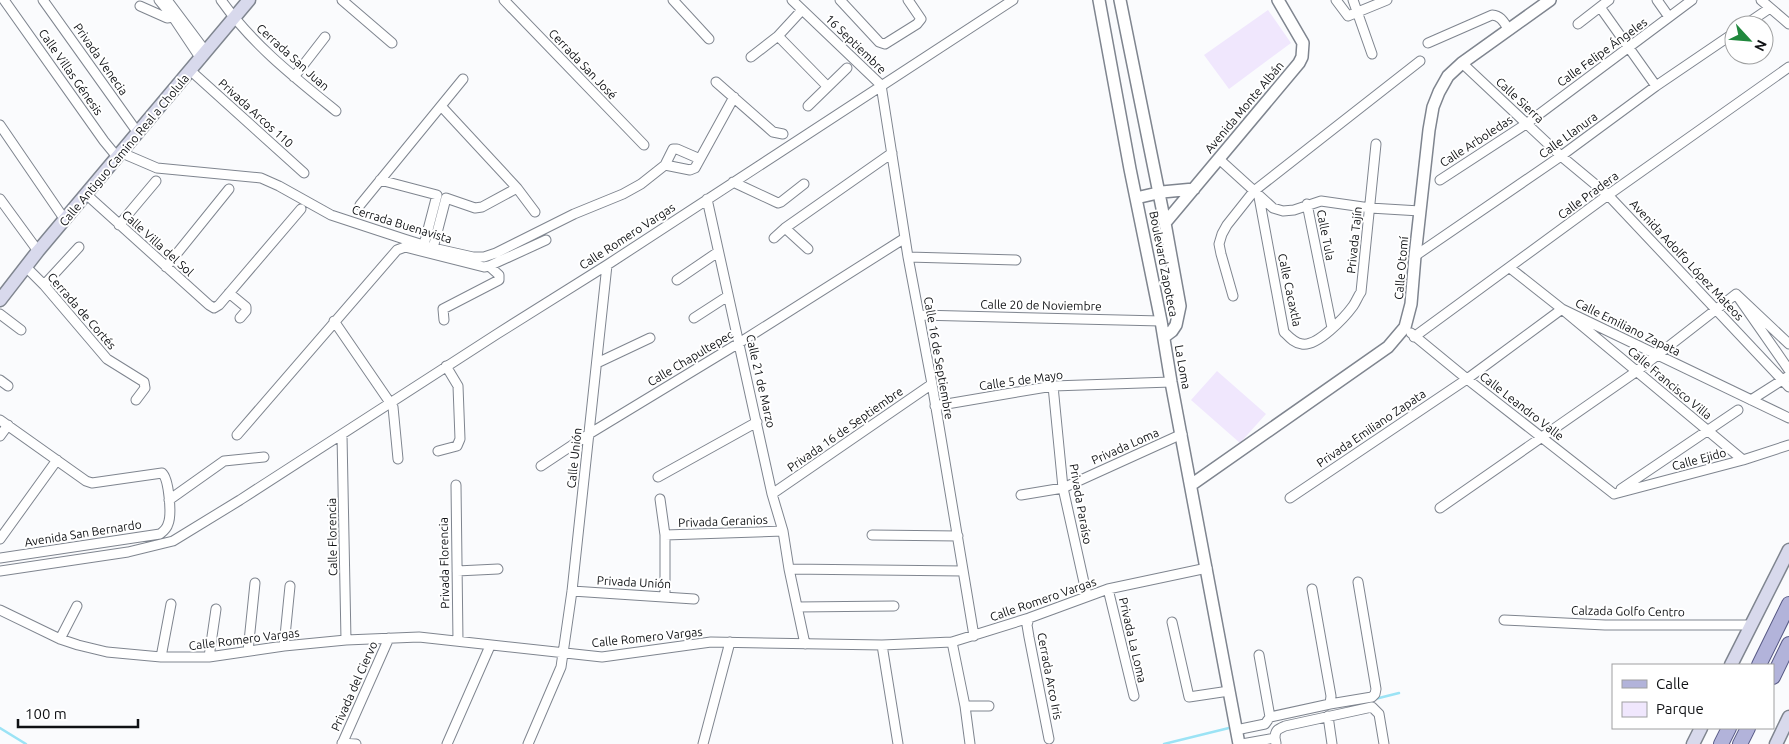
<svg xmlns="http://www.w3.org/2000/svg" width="1789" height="744" viewBox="0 0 1789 744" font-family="Ubuntu,sans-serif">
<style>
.green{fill:#f0e7fd}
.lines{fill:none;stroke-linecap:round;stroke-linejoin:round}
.stream{stroke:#9be3f5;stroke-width:2.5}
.minor-casing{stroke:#7f858f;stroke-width:11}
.tertiary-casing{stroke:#7f858f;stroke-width:14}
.secondary-casing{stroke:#7f858f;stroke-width:15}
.primary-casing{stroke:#575984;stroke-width:16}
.minor{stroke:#fff;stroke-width:9}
.tertiary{stroke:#fff;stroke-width:11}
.secondary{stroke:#d8d9ec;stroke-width:12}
.primary{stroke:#b2b3da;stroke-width:14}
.labels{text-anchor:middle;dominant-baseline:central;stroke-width:4;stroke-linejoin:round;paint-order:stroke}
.street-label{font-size:12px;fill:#0f1114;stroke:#fff}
</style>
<rect width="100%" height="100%" fill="#fafbfd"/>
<!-- green -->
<path class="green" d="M1268 10 1291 43 1229 89 1204 55Z
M1217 371 1266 414 1240 443 1191 400Z"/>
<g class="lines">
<!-- stream -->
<path class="stream" d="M1375 699 1399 693
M0 728 26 744
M1164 744 1233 727"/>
<defs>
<path id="minor" d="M4 0 104 141 118 158
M43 0 138 133
M159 0 173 17 201 59
M167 0 206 52
M221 0C252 44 294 77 336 111
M342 0 392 43
M504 0 644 145
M673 0 709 39
M792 0 881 85
M840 0 879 42 885 44 917 24 921 19 908 0
M1336 0 1348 16 1387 0
M1353 0 1372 54
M1657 0 1669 17
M1761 0 1789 24
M140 6 167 18 173 17
M1600 7 1656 86
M1578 24 1609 0
M1745 25 1770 8
M778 36 827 86
M1428 43 1492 15C1502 16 1504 23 1509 30
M751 57 778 36 802 10
M1462 63 1561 156 1608 195 1789 387
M191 71 304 173
M294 77 325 37
M716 82 773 132 783 134
M881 85 908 257 932 384 974 636
M441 106 517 188 535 212
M808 106 847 68
M0 125 65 220
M122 153 157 168 261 178 279 186 331 215 404 239 433 248 473 257H484L496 253 574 214 623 194 641 184 665 165 673 149H677L700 159
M1219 159 1273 208 1283 211 1294 210 1321 201 1370 208 1420 211
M665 165 690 170 695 168 734 97
M380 180 437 195 424 245
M1440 180 1526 124 1692 0
M733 182 778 203 781 202 804 184
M87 195 209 305 214 308 219 305 301 209
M1259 197 1284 332C1289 337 1294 343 1302 344 1317 347 1345 317 1353 306 1356 302 1358 296 1361 292L1376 144
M0 199 38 251
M707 199 772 494 783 531 789 569 805 644
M1307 204 1332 328
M360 205 463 79
M119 225 156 181
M785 228 808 249
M774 238 785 228 892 153
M433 248 446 198 475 208 482 207 517 188
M1415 256 1561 156 1656 86 1734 33
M908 257 1016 260
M26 267 44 285 107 359 144 382 145 388 136 400
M166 267 229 189
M1510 268 1562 309 1743 460
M677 280 718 252
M44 285 79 247
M229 293 246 307V311L240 318
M1233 296 1221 254 1219 244 1222 234 1227 225 1254 191 1420 61
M0 314 21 330
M919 315 1161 321
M694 318 728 296
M444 320 443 309 499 280V275L489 266
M334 321 393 407 398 459
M1411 333 1467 379 1614 494
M1414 337 1608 195 1789 67
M1789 344 1736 294 1789 370
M597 363 650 338
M0 380 8 386
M1053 386 1063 488 1087 596
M1751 400 1787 377
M935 406 1053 386 1171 382
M0 420 86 481 92 483 162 473C169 479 172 515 168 524 167 528 164 531 160 534L0 558
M237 435 397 250 405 247 484 267 489 266 546 240
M342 435 346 640
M0 436 8 425
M438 451 457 446 460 439 458 386 446 366
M541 466 589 434 739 343 905 238
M658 477 757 422
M456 485 458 641
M1621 489 1738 410
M772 494 932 384
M1614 494 1743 460 1789 445
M1021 495 1063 488 1182 434
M1290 498 1467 379 1562 309 1789 418
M660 499 665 535V596
M169 500 224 461 264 457
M1440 508 1637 371 1736 294
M665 535 783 531
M872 535 958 536
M0 539 57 460
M789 569 963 571
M0 571 128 552 173 541 240 500 497 334 607 265 1013 0
M457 571 498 569
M1108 589 1134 696
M572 591 694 599
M797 607 894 606
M0 610 60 639 78 645 107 652 161 657H209L284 646 346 640 419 637 602 657 711 642 882 645 952 642 1029 618 1108 589 1207 568
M1029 618 1027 625 1029 637 1049 739
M1504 620 1605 625H1751
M1172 622 1189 697 1229 691
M60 639 77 606
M952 642 965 706H989
M882 645 898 744
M284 646 290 586
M248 651 255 583
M161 657 171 604
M209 657 216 609
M1330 704 1372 697 1375 694 1376 689 1358 582
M965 706 970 744
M1328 716 1332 744
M1270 717 1330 704 1331 696 1312 589
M1236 730 1265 724 1270 717 1259 655
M1275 738C1275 730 1278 729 1285 726L1372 707 1379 714 1384 744
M342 743 356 744
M342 744 389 638
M447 744 490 646
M528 744 561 667 572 591 607 265
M703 744 730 642
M1242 744 1275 738 1276 743"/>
<path id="tertiary" d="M1099 0 1130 169 1161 321 1171 382 1239 744
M1120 0 1165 223 1180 306 1176 325 1172 331 1164 337
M1136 198 1162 192 1194 189
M1165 223 1299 63 1302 57 1303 43 1278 0
M1191 485 1388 347 1405 327 1411 304 1415 256 1429 130 1433 107 1439 92 1448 76 1462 63 1550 0"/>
<path id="secondary" d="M0 300 38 251 249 0
M1731 665 1789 550
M1693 744 1701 728
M1776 744 1789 717"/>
<path id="primary" d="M1759 665 1789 604
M1773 677 1789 644
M1721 744 1729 728
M1740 744 1748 728"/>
</defs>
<!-- minor casing -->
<use href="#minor" class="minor-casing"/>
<!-- tertiary casing -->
<use href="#tertiary" class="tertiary-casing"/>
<!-- secondary casing -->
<use href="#secondary" class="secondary-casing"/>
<!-- primary casing -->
<use href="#primary" class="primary-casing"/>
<!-- minor -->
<use href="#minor" class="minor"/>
<!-- tertiary -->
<use href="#tertiary" class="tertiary"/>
<!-- secondary -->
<use href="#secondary" class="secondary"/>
<!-- primary -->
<use href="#primary" class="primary"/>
</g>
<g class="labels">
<!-- street labels -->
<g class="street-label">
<text transform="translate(856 44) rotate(44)">16 Septiembre</text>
<text transform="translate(1602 52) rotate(-36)">Calle Felipe Ángeles</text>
<text transform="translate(293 57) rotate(42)">Cerrada San Juan</text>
<text transform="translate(101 59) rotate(55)">Privada Venecia</text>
<text transform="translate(583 64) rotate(46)">Cerrada San José</text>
<text transform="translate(71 72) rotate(55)">Calle Villas Génesis</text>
<text transform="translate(1520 100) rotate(43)">Calle Sierra</text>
<text transform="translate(1244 107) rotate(-50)">Avenida Monte Albán</text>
<text transform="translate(256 113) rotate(42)">Privada Arcos 110</text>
<text transform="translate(1568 135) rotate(-36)">Calle Llanura</text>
<text transform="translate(1476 141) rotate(-33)">Calle Arboledas</text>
<text transform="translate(124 150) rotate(-50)">Calle Antiguo Camino Real a Cholula</text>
<text transform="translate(1588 195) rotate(-36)">Calle Pradera</text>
<text transform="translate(402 224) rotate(17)">Cerrada Buenavista</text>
<text transform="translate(1326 235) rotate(79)">Calle Tula</text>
<text transform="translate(627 236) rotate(-33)">Calle Romero Vargas</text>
<text transform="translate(1354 240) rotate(-84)">Privada Tajín</text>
<text transform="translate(158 243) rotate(42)">Calle Villa del Sol</text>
<text transform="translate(1687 260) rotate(47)">Avenida Adolfo López Mateos</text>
<text transform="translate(1164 264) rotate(79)">Boulevard Zapoteca</text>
<text transform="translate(1401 268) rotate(-85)">Calle Otomí</text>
<text transform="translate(1290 290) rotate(78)">Calle Cacaxtla</text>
<text transform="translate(1041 305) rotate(1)">Calle 20 de Noviembre</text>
<text transform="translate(82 311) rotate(49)">Cerrada de Cortés</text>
<text transform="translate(1628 327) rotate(26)">Calle Emiliano Zapata</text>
<text transform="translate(690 358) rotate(-31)">Calle Chapultepec</text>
<text transform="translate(939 358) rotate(80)">Calle 16 de Septiembre</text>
<text transform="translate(1183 367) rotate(80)">La Loma</text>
<text transform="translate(1021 380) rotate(-8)">Calle 5 de Mayo</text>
<text transform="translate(761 381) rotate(77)">Calle 21 de Marzo</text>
<text transform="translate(1670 383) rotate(40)">Calle Francisco Villa</text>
<text transform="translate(1522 406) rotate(38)">Calle Leandro Valle</text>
<text transform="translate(1371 428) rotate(-34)">Privada Emiliano Zapata</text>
<text transform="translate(845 429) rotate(-35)">Privada 16 de Septiembre</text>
<text transform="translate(1125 446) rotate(-24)">Privada Loma</text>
<text transform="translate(574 458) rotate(-84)">Calle Unión</text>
<text transform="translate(1699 459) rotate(-15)">Calle Ejido</text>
<text transform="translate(1081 504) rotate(80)">Privada Paraíso</text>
<text transform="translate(723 521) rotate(-2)">Privada Geranios</text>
<text transform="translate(83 533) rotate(-9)">Avenida San Bernardo</text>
<text transform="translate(332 537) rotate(-91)">Calle Florencia</text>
<text transform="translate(444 563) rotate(-91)">Privada Florencia</text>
<text transform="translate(634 582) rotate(3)">Privada Unión</text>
<text transform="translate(1043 599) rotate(-19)">Calle Romero Vargas</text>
<text transform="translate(1628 611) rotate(1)">Calzada Golfo Centro</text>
<text transform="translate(647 637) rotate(-6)">Calle Romero Vargas</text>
<text transform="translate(244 639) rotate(-7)">Calle Romero Vargas</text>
<text transform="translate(1133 640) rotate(77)">Privada La Loma</text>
<text transform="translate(1050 676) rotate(79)">Cerrada Arco Iris</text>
<text transform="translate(354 686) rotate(-66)">Privada del Ciervo</text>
</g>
</g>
<!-- legend -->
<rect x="1612" y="664" width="162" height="65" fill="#ffffff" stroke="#9fa0a1"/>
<rect x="1622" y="680" width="25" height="8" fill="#b2b3da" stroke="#9fa0a1"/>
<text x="1656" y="689" font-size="15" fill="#0f1114">Calle</text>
<rect x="1622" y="702" width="25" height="15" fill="#f0e7fd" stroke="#9fa0a1"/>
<text x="1656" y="714" font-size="15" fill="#0f1114">Parque</text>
<!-- north arrow -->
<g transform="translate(1749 40) rotate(116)"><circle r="24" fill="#ffffff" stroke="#9fa0a1"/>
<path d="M0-4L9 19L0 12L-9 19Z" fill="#20883d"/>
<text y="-8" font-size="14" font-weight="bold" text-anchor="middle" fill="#0f1114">N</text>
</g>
<!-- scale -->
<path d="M18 719v8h120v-8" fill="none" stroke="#0f1114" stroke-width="2.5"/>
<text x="25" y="719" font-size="15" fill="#0f1114" stroke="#ffffff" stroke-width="4" paint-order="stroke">100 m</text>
</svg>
